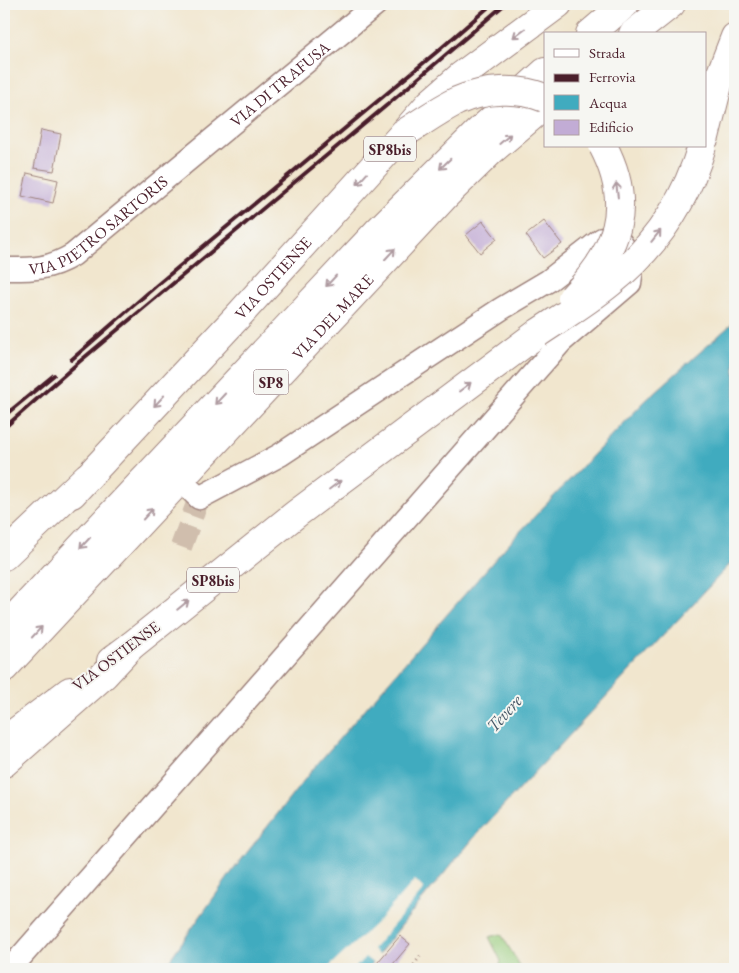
<svg xmlns="http://www.w3.org/2000/svg" width="739" height="973" viewBox="0 0 739 973" font-family="'EB Garamond',serif">
<style>
.green{fill:#99cc7c;stroke:#727654}
.water{fill:#40abbf;stroke:#456575}
.pier{fill:#f1e6ce}
.building{fill:#c2acd5}
.lines{fill:none;stroke-linecap:round;stroke-linejoin:round}
.minor-tunnel{stroke:#d0bead;stroke-width:22;stroke-dasharray:22 11;stroke-linecap:butt}
.minor-casing{stroke:#9e827c;stroke-width:25}
.major-casing{stroke:#9e827c;stroke-width:30}
.highway-casing{stroke:#9e827c;stroke-width:30}
.path{stroke:#9e827c;stroke-width:3;stroke-dasharray:1 4;stroke-linecap:butt}
.minor{stroke:#fff;stroke-width:22}
.major{stroke:#fff;stroke-width:28}
.highway{stroke:#fff;stroke-width:28}
.rail{stroke:#4a1f2b;stroke-width:4}
.major-bridge-casing{stroke:#9e827c;stroke-width:30;stroke-linecap:butt}
.major-bridge{stroke:#fff;stroke-width:28}
.oneway{stroke:#ae9aa0}
.labels{text-anchor:middle;dominant-baseline:central;stroke-width:4;stroke-linejoin:round;paint-order:stroke}
.shield{fill:#f6f6f2;stroke:#7e6067;stroke-width:1}
.shield-label{font-size:15px;font-weight:bold;fill:#4a1f2b}
.street-label{font-size:16px;fill:#4a1f2b;stroke:#f6f6f2}
.water-label{font-size:18px;font-style:italic;fill:#465766;stroke:#f6f6f2}
</style>
<rect width="100%" height="100%" fill="#f6f6f2"/>
<filter id="ink" filterUnits="userSpaceOnUse"><feTurbulence type="fractalNoise" baseFrequency=".02" numOctaves="2"/><feDisplacementMap in="SourceGraphic" scale="10" xChannelSelector="R" yChannelSelector="G"/><feConvolveMatrix kernelMatrix="1 2 1 2 8 2 1 2 1" color-interpolation-filters="sRGB"/></filter>
<filter id="wash" filterUnits="userSpaceOnUse"><feTurbulence type="fractalNoise" baseFrequency=".0096" numOctaves="4" result="noise"/><feDisplacementMap in="SourceGraphic" scale="20" xChannelSelector="R" yChannelSelector="G"/><feGaussianBlur stdDeviation="1.12" result="paint"/><feColorMatrix in="noise" values="0 0 0 0 0 0 0 0 0 0 0 0 0 0 0 0 0 1.4 0 .05"/><feComposite in="paint" operator="in"/></filter>
<g filter="url(#wash)">
<rect width="100%" height="100%" fill="#f1e6ce"/>
<!-- green -->
<path class="green" d="M501 934 522 969H499L501 961 489 937Z"/>
<!-- water -->
<path class="water" d="M735 321V559L478 833 416 907 367 969H163L234 869 312 770 510 542 645 401Z"/>
<!-- pier -->
<path class="pier" d="M415 880 424 889 373 949 380 957 374 964 365 957 354 969H327L381 918Z"/>
<g id="blocks">
<!-- building -->
<path class="building" d="M41 130 61 134 54 171 34 168Z
M27 173 58 180 53 203 22 196Z
M483 221 497 239 480 253 466 235Z
M544 221 562 244 543 258 526 235Z
M400 936 410 944 393 964 399 969H372Z"/>
</g>
</g>
<g filter="url(#ink)">
<use href="#blocks" fill-opacity="0" stroke="#9e827c" stroke-width="1"/>
<g class="lines">
<!-- minor-tunnel -->
<path class="minor-tunnel" d="M181 547 199 498"/>
<defs>
<g id="minor">
<path id="s1" d="M4 269C31 269 48 270 73 255L376 4"/>
<path d="M10 969 561 342 630 283 633 261 621 243 602 239 548 281 501 309 280 455 199 498 180 480"/>
</g>
<g id="major">
<path d="M590 34 625 4"/>
<path d="M633 34 671 4"/>
<path d="M705 137 721 73 735 37"/>
<path id="s2" d="M72 494 240 314 403 134 430 103 461 76 558 4"/>
<path d="M4 629 377 232 477 133 545 72"/>
<path d="M111 661 131 646 296 514 538 333"/>
<path id="s3" d="M4 668 447 194 492 150 545 105"/>
<path d="M4 741 70 691"/>
</g>
<path id="highway" d="M4 556 87 477
M4 763 104 675 131 646"/>
</defs>
<!-- minor casing -->
<use href="#minor" class="minor-casing"/>
<!-- major casing -->
<use href="#major" class="major-casing"/>
<!-- highway casing -->
<use href="#highway" class="highway-casing"/>
<!-- path -->
<path class="path" d="M411 969 421 955"/>
<!-- minor -->
<use href="#minor" class="minor"/>
<!-- major -->
<use href="#major" class="major"/>
<!-- highway -->
<use href="#highway" class="highway"/>
<!-- rail -->
<path class="rail" d="M71 360 157 285 439 50 492 4
M4 416 54 375
M4 428 79 362 393 100 505 4"/>
<defs>
<path id="major-bridge" d="M403 134C421 123 438 110 457 101 484 89 518 87 545 98
M572 298C617 252 635 207 603 146
M538 333C562 317 588 301 610 283 655 247 686 201 702 146"/>
</defs>
<!-- major-bridge casing -->
<use href="#major-bridge" class="major-bridge-casing"/>
<!-- major-bridge -->
<use href="#major-bridge" class="major-bridge"/>
</g>
<!-- one-way arrows -->
<defs><path id="oneway-shaft" d="M-6 0H5M1.5-3L5.5 0L1.5 3" fill="none" stroke-width="1.6" stroke-linecap="round" stroke-linejoin="round" transform="scale(1.25)"/></defs>
<g class="oneway">
<use href="#oneway-shaft" transform="translate(519 33) rotate(143)"/>
<use href="#oneway-shaft" transform="translate(505 139) rotate(-41)"/>
<use href="#oneway-shaft" transform="translate(445 164) rotate(136)"/>
<use href="#oneway-shaft" transform="translate(362 179) rotate(132)"/>
<use href="#oneway-shaft" transform="translate(617 190) rotate(-97)"/>
<use href="#oneway-shaft" transform="translate(656 236) rotate(-51)"/>
<use href="#oneway-shaft" transform="translate(390 254) rotate(-47)"/>
<use href="#oneway-shaft" transform="translate(331 281) rotate(133)"/>
<use href="#oneway-shaft" transform="translate(465 387) rotate(-37)"/>
<use href="#oneway-shaft" transform="translate(220 399) rotate(133)"/>
<use href="#oneway-shaft" transform="translate(159 401) rotate(133)"/>
<use href="#oneway-shaft" transform="translate(335 485) rotate(-37)"/>
<use href="#oneway-shaft" transform="translate(148 514) rotate(-47)"/>
<use href="#oneway-shaft" transform="translate(85 543) rotate(133)"/>
<use href="#oneway-shaft" transform="translate(183 605) rotate(-39)"/>
<use href="#oneway-shaft" transform="translate(37 632) rotate(-47)"/>
</g>
</g>
<g class="labels">
<!-- shield labels -->
<g class="shield">
<rect x="364" y="136.5" width="52" height="25" rx="4"/>
<rect x="253.5" y="369.5" width="35" height="25" rx="4"/>
<rect x="187" y="567.5" width="52" height="25" rx="4"/>
</g>
<g class="shield-label">
<text x="390" y="149">SP8bis</text>
<text x="271" y="382">SP8</text>
<text x="213" y="580">SP8bis</text>
</g>
<!-- street labels -->
<g class="street-label">
<text stroke="none"><textPath href="#s1" startOffset="340">VIA DI TRAFUSA</textPath></text>
<text stroke="none"><textPath href="#s1" startOffset="108">VIA PIETRO SARTORIS</textPath></text>
<text stroke="none"><textPath href="#s2" startOffset="295">VIA OSTIENSE</textPath></text>
<text stroke="none"><textPath href="#s3" startOffset="481">VIA DEL MARE</textPath></text>
<text transform="translate(116 656) rotate(-37)">VIA OSTIENSE</text>
</g>
<!-- water labels -->
<g class="water-label">
<text transform="translate(504 713) rotate(-48)">Tevere</text>
</g>
</g>
<!-- margin -->
<rect width="739" height="973" fill="none" stroke="#f6f6f2" stroke-width="20"/>
<!-- legend -->
<rect x="544" y="32" width="162" height="115" fill="#f6f6f2" stroke="#b1a0a2"/>
<rect x="554" y="49" width="25" height="8" fill="#ffffff" stroke="#b1a0a2"/>
<text x="589" y="58" font-size="15" fill="#4a1f2b">Strada</text>
<rect x="554" y="74" width="25" height="8" fill="#4a1f2b" stroke="#b1a0a2"/>
<text x="589" y="82" font-size="15" fill="#4a1f2b">Ferrovia</text>
<rect x="554" y="95" width="25" height="15" fill="#40abbf" stroke="#b1a0a2"/>
<text x="589" y="108" font-size="15" fill="#4a1f2b">Acqua</text>
<rect x="554" y="120" width="25" height="15" fill="#c2acd5" stroke="#b1a0a2"/>
<text x="589" y="132" font-size="15" fill="#4a1f2b">Edificio</text>
</svg>
